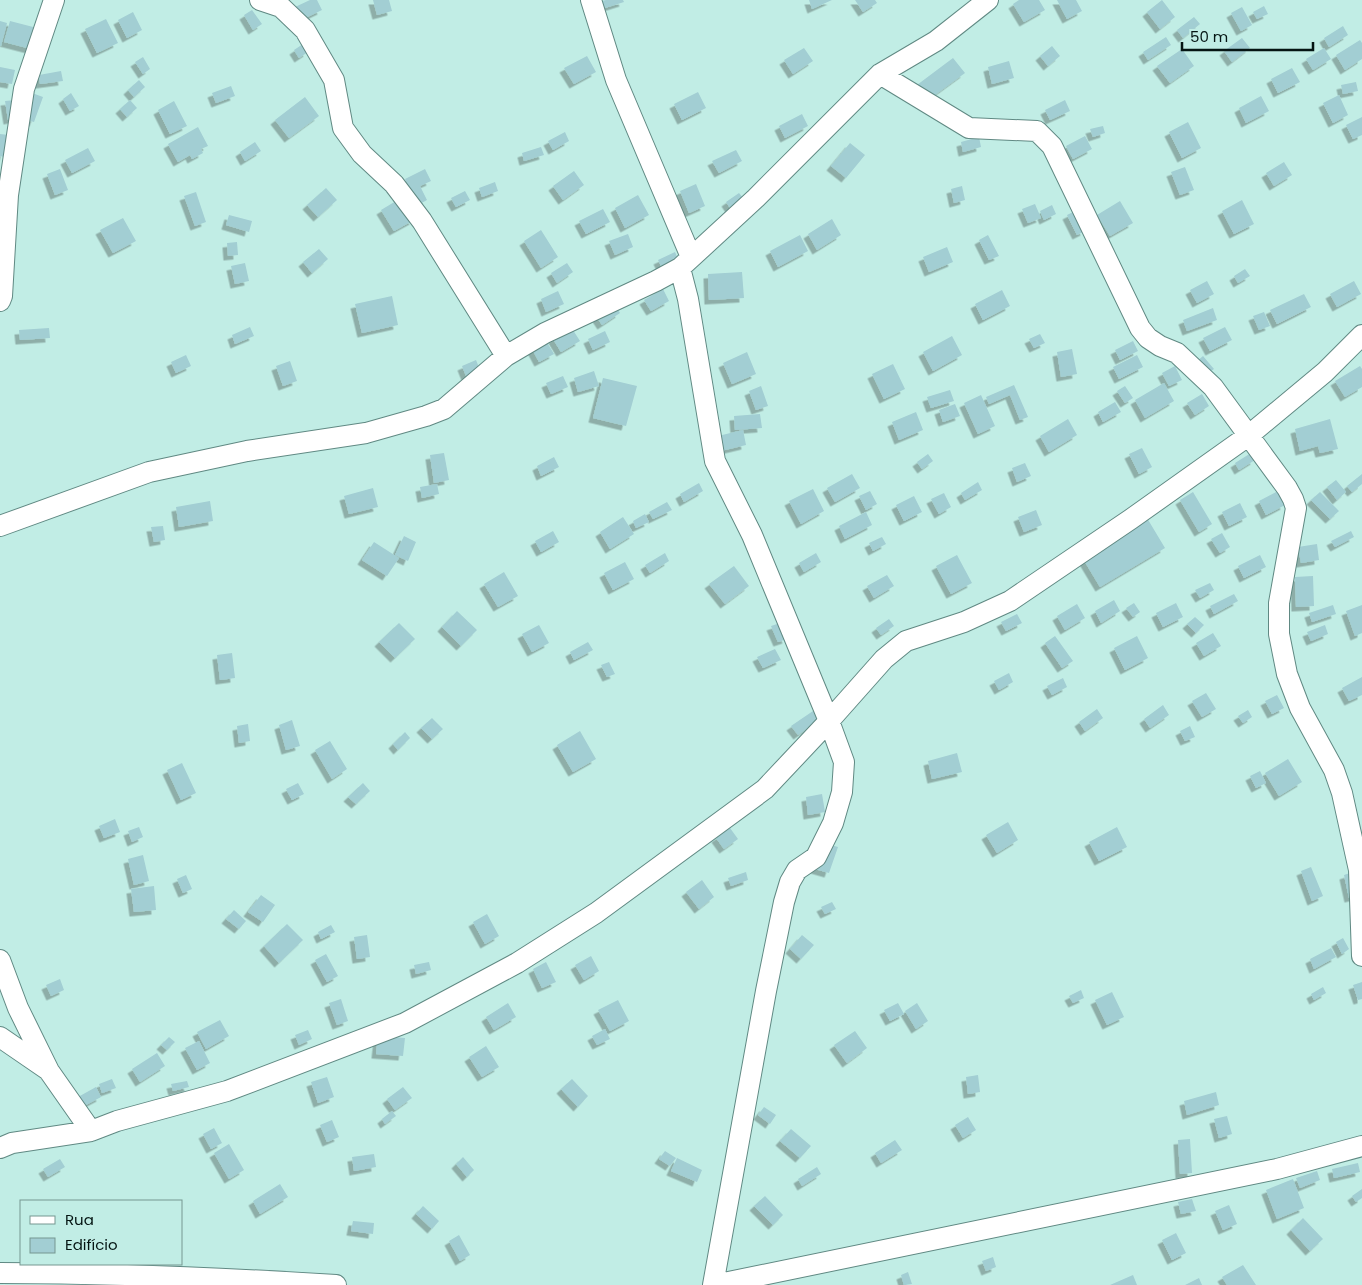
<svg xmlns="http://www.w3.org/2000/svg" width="1362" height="1285" viewBox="0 0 1362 1285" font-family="Poppins,sans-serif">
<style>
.building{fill:#a2ced3;filter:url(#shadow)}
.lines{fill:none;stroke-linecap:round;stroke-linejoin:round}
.street-casing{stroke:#608983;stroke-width:22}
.street{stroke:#fff;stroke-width:20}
</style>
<defs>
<filter id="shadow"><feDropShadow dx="-4.5" dy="4.5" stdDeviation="0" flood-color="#0004"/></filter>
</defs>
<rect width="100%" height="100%" fill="#c1ede5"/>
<!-- building -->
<path class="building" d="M310 0H317L322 10 301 20 295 7Z
M373 0H389L392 11 377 15Z
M606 0H623L624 2 605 8 602 1Z
M809 0H832L812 9Z
M855 0H875L877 3 863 12Z
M1019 0H1039L1045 10 1024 22 1013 4Z
M1057 0H1076L1082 11 1067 19Z
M1162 0 1175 17 1160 29 1147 12Z
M1264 6 1268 14 1257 19 1253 12Z
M1242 7 1252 25 1241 31 1231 13Z
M252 10 262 24 253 30 244 15Z
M133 12 142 30 127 38 118 20Z
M1194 17 1200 24 1183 38 1177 30Z
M106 19 118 43 97 53 85 29Z
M0 21 7 23 1 46H0Z
M10 21 37 28 31 49 4 42Z
M1343 26 1348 35 1329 47 1324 38Z
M1166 37 1171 45 1148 60 1143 52Z
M1242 38 1250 48 1232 62 1224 51Z
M1360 40 1362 43V59L1345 70 1336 55Z
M303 44 308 52 299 58 294 50Z
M1052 46 1060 56 1048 66 1040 56Z
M804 48 813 61 793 74 784 60Z
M1324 48 1331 59 1313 70 1306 59Z
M1182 49 1194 66 1170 83 1157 66Z
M587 56 596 72 574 84 564 68Z
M143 57 150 69 143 74 135 62Z
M953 58 965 73 928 100 917 85Z
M1009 61 1014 78 992 84 988 67Z
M0 67 15 70 12 84 0 82Z
M1292 68 1300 82 1278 93 1271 79Z
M61 71 63 81 40 84 39 75Z
M139 80 145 87 134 97 128 90Z
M1356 82 1358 91 1343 94 1341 85Z
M231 86 235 96 216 103 212 93Z
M698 92 706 108 682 120 674 104Z
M32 93 43 97 34 122 23 119Z
M71 93 79 106 70 111 63 99Z
M1339 95 1348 115 1333 123 1323 103Z
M1261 96 1269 111 1246 123 1239 108Z
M305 97 319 116 289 138 275 120Z
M16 100 18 118 8 120 5 101Z
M130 100 137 108 127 117 120 109Z
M1065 100 1070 111 1050 120 1045 110Z
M174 101 187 126 170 134 158 110Z
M802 114 808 126 785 138 779 126Z
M1362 117V135L1353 139 1346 125Z
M1188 122 1201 148 1182 158 1169 132Z
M1103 126 1105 133 1093 137 1090 129Z
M198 127 208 146 201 149 203 153 192 159 190 155 178 162 168 144Z
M565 132 569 141 553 150 548 141Z
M0 134 9 135 4 157 0 156Z
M1085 136 1092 149 1073 159 1066 146Z
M979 137 981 147 963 152 961 142Z
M255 142 261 151 245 161 240 152Z
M850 143 865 155 846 178 831 166Z
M541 147 544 155 524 161 522 153Z
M88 148 95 161 72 173 65 160Z
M736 150 742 161 719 173 712 161Z
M1284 162 1292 175 1274 186 1266 173Z
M1185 167 1194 190 1180 195 1171 172Z
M60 169 68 190 55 195 47 174Z
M425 169 431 181 420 186 427 200 418 205 405 179Z
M574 171 584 185 563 200 553 186Z
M495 182 498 191 482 197 479 188Z
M696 184 705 206 689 213 680 191Z
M962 186 965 200 954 203 951 189Z
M326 188 337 200 318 217 307 205Z
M465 191 470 200 456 207 451 198Z
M196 192 206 222 195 226 184 196Z
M739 193 744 199 730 208 726 202Z
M638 195 649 215 625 228 615 208Z
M401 198 414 220 394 231 381 210Z
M1242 200 1254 224 1234 234 1222 211Z
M1120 201 1133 223 1110 236 1097 215Z
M1035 204 1041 218 1028 223 1022 209Z
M1052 205 1056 214 1044 220 1040 211Z
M603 209 610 222 586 234 579 221Z
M1075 211 1085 231 1077 235 1067 215Z
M229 215 252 221 249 232 226 225Z
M123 218 136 241 113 253 100 230Z
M832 219 841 235 817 250 808 234Z
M541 230 558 257 541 268 524 241Z
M628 234 633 247 615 255 609 241Z
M800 235 808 251 778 267 770 251Z
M988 235 999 256 989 260 979 240Z
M237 242 238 255 228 256 227 243Z
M947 247 953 262 929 272 923 257Z
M319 249 328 259 312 273 303 262Z
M675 252 678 259 661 266 658 260Z
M245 263 249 281 235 284 231 266Z
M567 263 573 272 557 283 551 273Z
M1245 269 1250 276 1238 283 1234 276Z
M742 272 744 298 709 300 708 274Z
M1207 281 1214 294 1197 303 1190 290Z
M1354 281 1361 294 1337 307 1330 294Z
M663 289 669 301 651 311 644 300Z
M1002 290 1010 306 983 320 975 304Z
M558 291 564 304 546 312 541 299Z
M1304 294 1311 307 1277 324 1270 310Z
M392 296 398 325 362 333 355 304Z
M615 305 620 313 602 325 596 316Z
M1213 308 1217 320 1187 331 1183 320Z
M1264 312 1270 326 1259 330 1253 316Z
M250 327 254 336 235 344 232 335Z
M571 327 580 341 561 352 553 339Z
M1225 327 1232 340 1210 351 1203 338Z
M49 328 50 338 20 340 19 330Z
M605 331 610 342 593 350 588 339Z
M1040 334 1045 343 1034 348 1029 339Z
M952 336 962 355 933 371 923 352Z
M545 339 554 354 539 362 531 347Z
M1133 341 1138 351 1120 360 1115 350Z
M1072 349 1077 374 1061 377 1057 352Z
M747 352 756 374 732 384 723 363Z
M186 355 191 366 176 373 171 362Z
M1137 355 1143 367 1119 379 1113 367Z
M1203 356 1214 369 1205 375 1195 363Z
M476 360 480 370 466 376 462 366Z
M290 361 297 381 283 386 276 366Z
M893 364 905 389 884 399 872 374Z
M1175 366 1182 380 1169 386 1162 373Z
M1360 366 1362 369V387L1345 397 1335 381Z
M594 371 599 386 578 392 574 378Z
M563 376 568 387 551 394 546 383Z
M603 378 637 386 626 426 593 418Z
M1164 383 1174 401 1145 418 1135 400Z
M1014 385 1028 417 1020 420 1010 395 989 404 986 397Z
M761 386 768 406 756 410 749 391Z
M1125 386 1133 398 1125 403 1117 391Z
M950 390 954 401 931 408 927 397Z
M1202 394 1209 406 1195 415 1187 403Z
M981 395 995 426 978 434 964 403Z
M1115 402 1121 412 1103 422 1098 412Z
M955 404 960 416 943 422 939 410Z
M916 412 923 430 899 440 892 422Z
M760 414 762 428 735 430 734 416Z
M1068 419 1077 435 1049 452 1040 436Z
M1330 419 1338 449 1320 453 1318 446 1300 451 1295 429Z
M743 430 746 445 721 451 718 436Z
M1142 448 1152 467 1139 474 1129 454Z
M444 453 449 480 434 483 430 455Z
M1251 453 1255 460 1239 470 1235 463Z
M928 454 933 461 922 469 917 462Z
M554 457 559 467 541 476 537 466Z
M1025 463 1031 476 1017 482 1012 468Z
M852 474 860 488 835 502 827 488Z
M1362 474V484L1352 492 1347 486Z
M1336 480 1346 492 1337 500 1327 487Z
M978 482 982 490 965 500 961 493Z
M699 483 703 491 684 502 680 494Z
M437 484 439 494 422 498 420 487Z
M373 488 378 507 349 514 344 496Z
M813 489 824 511 801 524 789 501Z
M870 491 877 504 866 510 859 496Z
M1278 491 1285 505 1266 515 1259 501Z
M1193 492 1212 524 1199 532 1180 500Z
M1320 492 1339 511 1330 519 1311 500Z
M944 493 951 507 939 514 931 499Z
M914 496 922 512 904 521 896 505Z
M210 501 213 521 179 527 176 507Z
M667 502 672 510 653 519 649 512Z
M1240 503 1247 517 1229 526 1222 512Z
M1036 510 1042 525 1024 532 1018 517Z
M866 512 872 525 845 539 839 526Z
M645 514 649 522 636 528 633 521Z
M623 517 634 534 610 549 600 532Z
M1147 518 1165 548 1100 587 1082 557Z
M163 526 165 540 154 542 151 527Z
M553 531 559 542 541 552 535 541Z
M1351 531 1354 537 1335 547 1331 541Z
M1222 533 1230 547 1220 553 1211 539Z
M404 536 416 542 408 561 395 555Z
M882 537 886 544 873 551 869 543Z
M374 542 399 558 387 576 362 560Z
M1317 544 1319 560 1301 563 1298 547Z
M665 553 669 561 650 573 645 565Z
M816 553 821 562 804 572 799 563Z
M957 555 972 583 951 594 936 566Z
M1260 555 1266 567 1244 578 1238 566Z
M625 562 634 579 613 590 604 573Z
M734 566 749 586 725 604 709 584Z
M504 572 518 596 498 607 484 584Z
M887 575 894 586 874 598 867 586Z
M1313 576 1314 606 1296 607 1295 577Z
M1210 583 1214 590 1200 598 1195 590Z
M1234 594 1238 601 1214 614 1210 606Z
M1114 600 1120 611 1101 623 1095 611Z
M1134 603 1140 612 1133 617 1126 608Z
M1176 603 1183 617 1163 627 1156 613Z
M1077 604 1085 618 1065 630 1057 616Z
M1333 605 1336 614 1312 622 1309 613Z
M1362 605V633L1355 636 1346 611Z
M457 611 477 630 461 646 442 627Z
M1017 614 1022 623 1006 631 1001 622Z
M1195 617 1204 625 1196 633 1187 624Z
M889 619 894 626 881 635 876 628Z
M399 623 415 639 395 658 379 642Z
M780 623 787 639 778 642 771 626Z
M539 625 549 643 532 652 522 634Z
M1325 625 1328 634 1311 641 1307 632Z
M1213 633 1221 646 1204 656 1196 643Z
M1055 636 1073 661 1062 668 1045 643Z
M1137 636 1148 658 1125 670 1114 648Z
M588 642 593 650 574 660 570 652Z
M775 649 781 660 763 668 757 657Z
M232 653 235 678 220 680 217 655Z
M609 662 615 674 607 677 601 665Z
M1009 673 1013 682 999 690 994 681Z
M1362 677V695L1349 701 1342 688Z
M1063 678 1067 687 1052 695 1047 686Z
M1206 693 1216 709 1202 717 1192 701Z
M1277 695 1284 708 1272 714 1265 701Z
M1163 705 1169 715 1150 728 1144 719Z
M1097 709 1103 718 1085 731 1079 722Z
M1248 710 1252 717 1243 723 1238 716Z
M813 711 819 720 798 735 791 726Z
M432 718 443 729 432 739 421 728Z
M292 720 300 746 286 750 279 725Z
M248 724 250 741 239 743 237 726Z
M1190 726 1195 737 1185 741 1180 731Z
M580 731 596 759 573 772 557 745Z
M405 732 410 738 398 750 393 744Z
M330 741 347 769 332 779 315 750Z
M957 753 962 772 932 779 928 761Z
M1288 759 1302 782 1279 796 1265 773Z
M182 763 196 793 181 800 167 770Z
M1260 771 1266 783 1256 788 1250 776Z
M298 783 304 794 292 800 286 789Z
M363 783 370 791 356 804 348 797Z
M822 794 825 812 808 815 806 797Z
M115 819 120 832 104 838 99 826Z
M1008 822 1018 840 997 853 986 835Z
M139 827 143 837 132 842 128 831Z
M1117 827 1127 847 1099 861 1089 842Z
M730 828 738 839 724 849 716 838Z
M824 843 838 847 829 873 815 869Z
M143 855 149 881 134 885 128 859Z
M1311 867 1323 896 1312 901 1301 871Z
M746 872 748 880 731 886 728 878Z
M1353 872 1358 896 1349 898 1344 875Z
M186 875 192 889 183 893 177 879Z
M702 880 714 897 699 909 686 892Z
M154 886 156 910 134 912 131 889Z
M261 895 275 905 263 922 248 912Z
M832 902 836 909 825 914 821 907Z
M234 910 246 921 239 929 226 919Z
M487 914 499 936 485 944 473 922Z
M287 924 303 940 279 963 264 946Z
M331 925 335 932 321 939 318 932Z
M367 935 370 957 357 959 354 937Z
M802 935 814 945 801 959 790 949Z
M1343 938 1349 949 1342 954 1336 942Z
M1331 948 1336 957 1314 969 1310 959Z
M326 954 338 976 327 982 315 960Z
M591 956 599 971 584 980 575 965Z
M429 962 431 970 416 974 414 965Z
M546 962 556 982 542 988 533 969Z
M60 979 64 990 51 996 46 985Z
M1362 982V999L1358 1000 1353 985Z
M1323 987 1326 993 1314 1000 1311 994Z
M1081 990 1084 998 1073 1003 1069 996Z
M1112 992 1124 1017 1107 1025 1095 1000Z
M341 999 348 1021 337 1025 329 1003Z
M618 1000 629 1021 610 1031 598 1010Z
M508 1003 516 1017 494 1030 486 1017Z
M898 1003 904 1014 890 1021 884 1010Z
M917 1003 928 1021 916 1029 905 1011Z
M220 1020 229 1036 206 1049 197 1032Z
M605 1029 610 1039 597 1045 592 1036Z
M308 1030 312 1039 299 1045 295 1035Z
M855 1031 867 1048 847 1063 834 1045Z
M378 1036 405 1038 403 1056 376 1054Z
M169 1037 175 1042 167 1050 161 1045Z
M199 1041 210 1063 197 1070 185 1048Z
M486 1046 499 1067 482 1077 469 1057Z
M157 1053 165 1066 140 1082 132 1069Z
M978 1075 980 1092 968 1094 966 1077Z
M327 1077 334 1097 318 1103 311 1082Z
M112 1079 116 1088 102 1093 99 1084Z
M572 1079 588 1096 578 1107 561 1089Z
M187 1081 189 1087 173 1091 171 1084Z
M96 1087 101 1097 84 1106 78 1097Z
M403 1087 412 1098 395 1110 387 1099Z
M1216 1092 1219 1105 1187 1115 1184 1101Z
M764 1107 776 1115 770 1124 758 1115Z
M392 1111 396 1116 385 1124 382 1119Z
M1227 1116 1232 1134 1219 1138 1214 1119Z
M968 1117 976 1130 963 1138 955 1125Z
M332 1120 339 1137 327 1142 320 1125Z
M214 1128 222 1143 211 1149 203 1134Z
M791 1129 811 1146 800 1158 780 1141Z
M1190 1139 1192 1173 1180 1174 1178 1140Z
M895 1140 902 1150 881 1163 875 1153Z
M229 1144 244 1170 229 1179 214 1153Z
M665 1151 676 1158 670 1166 659 1159Z
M374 1154 376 1167 354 1171 352 1157Z
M463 1157 474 1170 467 1177 456 1164Z
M677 1158 702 1170 697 1182 671 1171Z
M60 1159 65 1167 48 1177 43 1169Z
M1358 1163 1360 1172 1334 1178 1332 1169Z
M817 1167 821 1174 802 1186 798 1179Z
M1317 1171 1320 1180 1300 1188 1296 1178Z
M1293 1179 1304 1208 1277 1219 1266 1190Z
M280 1184 288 1197 260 1214 253 1201Z
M1362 1189V1198L1356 1202 1352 1196Z
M765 1196 783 1215 773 1225 754 1206Z
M1192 1199 1196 1211 1181 1214 1178 1202Z
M1229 1205 1237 1224 1223 1230 1215 1211Z
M423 1206 439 1221 432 1229 416 1214Z
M1303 1218 1323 1239 1310 1251 1291 1230Z
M353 1221 374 1223 373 1234 351 1231Z
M1176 1233 1186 1253 1172 1260 1162 1240Z
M459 1235 470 1255 460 1261 449 1241Z
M993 1257 996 1267 986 1271 982 1261Z
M1243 1265 1256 1285H1227L1222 1277Z
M908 1272 912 1284 904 1285 901 1275Z
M1133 1275 1137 1285H1110Z
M1199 1278 1202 1285H1185Z"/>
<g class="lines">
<defs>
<path id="street" d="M260 0 281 7 305 30 334 80 343 128 362 154 394 184 422 221 506 356
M591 0 616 80 691 257
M880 74 969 128 1037 131 1052 146 1140 328 1148 338 1160 346 1177 353 1213 387 1287 488 1293 499 1296 508 1279 603V634L1287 674 1300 708 1334 770 1342 793 1359 870 1362 956
M680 268 688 299 715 461 752 535 829 721 844 762 842 792 833 823 816 857 797 870 790 882 784 902 766 991 713 1285
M0 301 2 296 8 195 24 89 54 0
M0 526 149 472 247 451 366 433 426 416 444 409 506 356 545 333 656 281 680 268 756 198 880 74 936 41 988 0
M0 960 18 1008 49 1071 91 1131
M0 1037 48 1070
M0 1148 12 1143 91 1131 117 1121 227 1091 405 1023 517 963 596 913 765 789 829 721 884 659 906 641 964 622 1010 601 1131 519 1248 436 1325 372 1362 335
M0 1273C112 1273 224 1278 336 1285
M714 1285 1277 1169 1362 1146"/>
</defs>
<!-- street casing -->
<use href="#street" class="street-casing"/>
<!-- street -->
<use href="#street" class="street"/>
</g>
<!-- legend -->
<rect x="20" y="1200" width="162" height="65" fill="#c1ede5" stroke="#769791"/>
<rect x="30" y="1216" width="25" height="8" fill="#ffffff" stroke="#769791"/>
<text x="65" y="1225" font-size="15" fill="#051513">Rua</text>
<rect x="30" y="1238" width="25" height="15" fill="#a2ced3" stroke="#769791"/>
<text x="65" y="1250" font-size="15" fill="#051513">Edifício</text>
<!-- scale -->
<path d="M1182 42v8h131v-8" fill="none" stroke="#051513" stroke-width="2.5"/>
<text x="1190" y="42" font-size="15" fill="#051513" stroke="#c1ede5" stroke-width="4" paint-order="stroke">50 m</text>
</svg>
